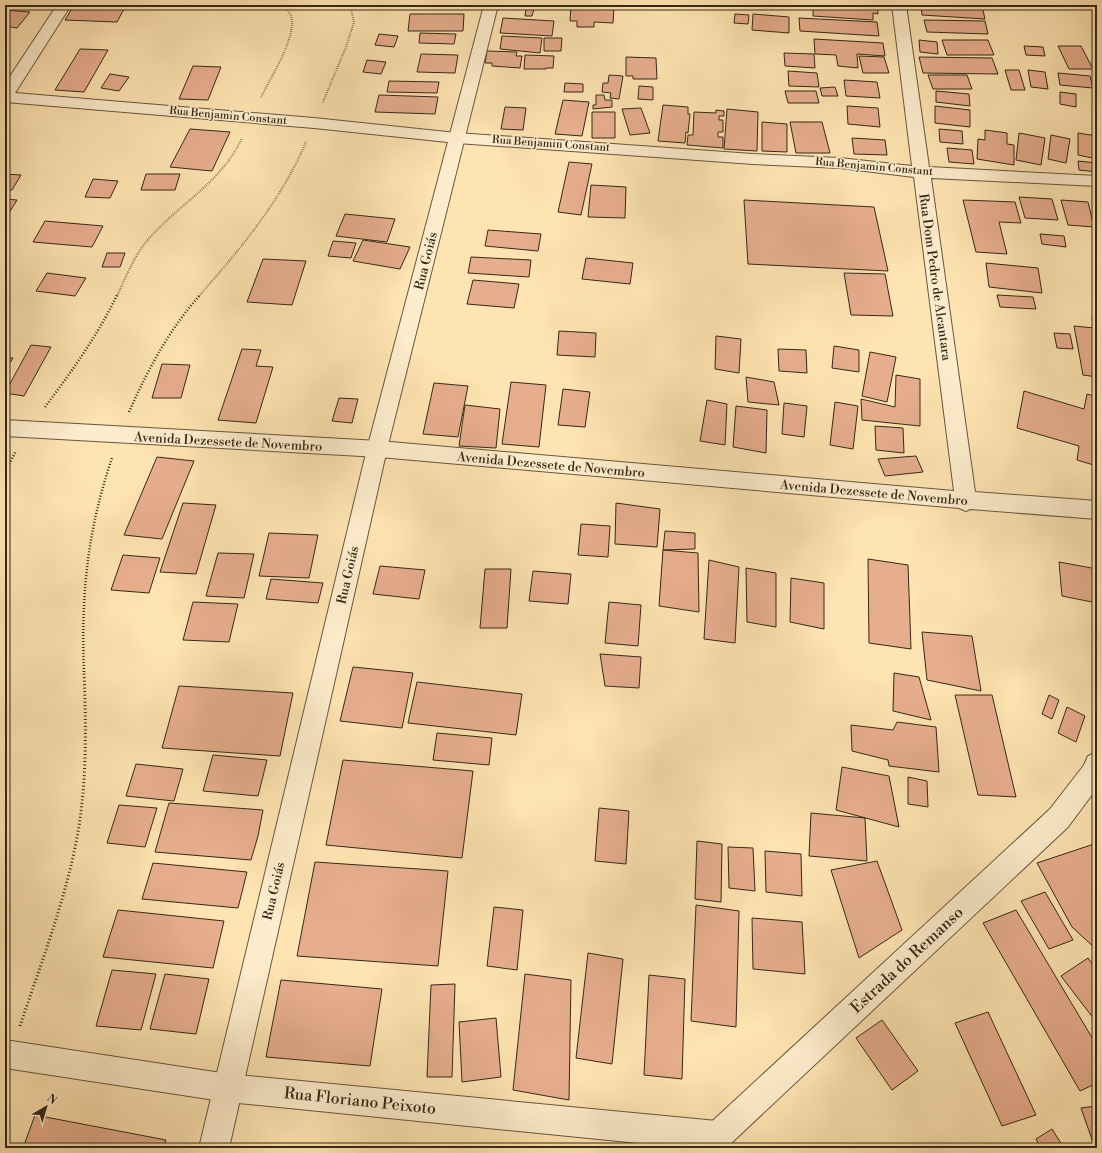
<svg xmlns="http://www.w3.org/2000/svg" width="1102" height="1153" viewBox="0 0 1102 1153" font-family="'Libre Bodoni',serif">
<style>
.building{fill:#e7ae8e;stroke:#352817}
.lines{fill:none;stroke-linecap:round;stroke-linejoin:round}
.minor-casing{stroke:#67573e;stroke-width:2}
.tertiary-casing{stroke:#67573e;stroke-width:2}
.path-far2{stroke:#352817;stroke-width:2;stroke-dasharray:0.5 1.5;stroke-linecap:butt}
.path-far1{stroke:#352817;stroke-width:2.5;stroke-dasharray:1 2;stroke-linecap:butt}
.path{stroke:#352817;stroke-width:3;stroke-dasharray:1 2.5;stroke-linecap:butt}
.minor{fill:#feedcd;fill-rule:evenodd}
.tertiary{fill:#feedcd;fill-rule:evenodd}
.labels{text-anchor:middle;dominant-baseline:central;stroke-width:3;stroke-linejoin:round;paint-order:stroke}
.far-street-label{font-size:11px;fill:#352817;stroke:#feedcd}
.street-label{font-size:13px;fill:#352817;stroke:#feedcd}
.near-street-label{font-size:16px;fill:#352817;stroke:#feedcd}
</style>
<rect width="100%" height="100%" fill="#fee4b2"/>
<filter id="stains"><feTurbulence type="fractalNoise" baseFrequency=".005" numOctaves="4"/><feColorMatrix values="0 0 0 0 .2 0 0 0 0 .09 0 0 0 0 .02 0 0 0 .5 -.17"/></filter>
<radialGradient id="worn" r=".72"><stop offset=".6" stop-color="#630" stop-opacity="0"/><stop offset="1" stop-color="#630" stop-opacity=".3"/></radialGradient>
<!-- building -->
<path class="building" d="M5 5H30L28 8 5 7Z
M74 5H126L117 22 65 20Z
M571 5 614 6 613 23 594 22V27H577V21H570Z
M813 5 859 8V5H877L878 14 873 13V20L813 16Z
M921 5 982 6 985 19 922 15Z
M526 9H534L532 16H525Z
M5 10 30 12 17 28 5 26Z
M410 14H464L463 31H408Z
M735 14 749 15 748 24 734 23Z
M753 14 789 17V33L752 30Z
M503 18 554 21 552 36 500 33Z
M799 18 877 22 879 36 800 31Z
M924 20 985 21 988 34 927 32Z
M420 33 456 34 454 44 419 43Z
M379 34 398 36 394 47 375 45Z
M502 36 542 38 540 53 500 49Z
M544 38H562L561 51H544Z
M814 39 883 43 885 56 857 54 858 68 838 66 836 55 815 54Z
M919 40 937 42 938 54 920 52Z
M942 40H988L994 55H947Z
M1024 46 1043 47 1045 56 1026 55Z
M1058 46H1081L1093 69H1069Z
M80 49 108 50 84 92 55 90Z
M487 51 517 52 516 56H522L520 68 492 66V63H485Z
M784 53 814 54 815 68 785 66Z
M421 54 458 55 455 73 417 72Z
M525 55 554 56 553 68H546V69H524Z
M859 56 884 57 889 73H863Z
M626 57 656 58 657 79H633V76H626Z
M919 57 992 58 998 74 923 73Z
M367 60 386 62 381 74 363 72Z
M193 66 221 67 208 100 179 99Z
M1005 70H1019L1025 90H1011Z
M1028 70 1045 72 1048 89 1031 87Z
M788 71 817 73 819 87 789 86Z
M1058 73 1090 76 1093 88 1060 85Z
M110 74 129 77 119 91 101 88Z
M609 75 623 76 619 99 610 98 611 93 602 92 603 83H608Z
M928 75H967L972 89H933Z
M844 80 877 82 880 98 846 96Z
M389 81 439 82 437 93 387 92Z
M565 83 583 84V92H564Z
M639 86 653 87V100L638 99Z
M835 87 838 96H822L820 88Z
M785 91H816L819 103H788Z
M936 91 969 94 970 106 936 102Z
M1060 92 1076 94V107L1060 104Z
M379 95 438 97 435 114 375 112Z
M596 95H604L605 100H612V107L593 109V105H596Z
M563 100 589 102 582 136 555 134Z
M663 105 688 107V114H690L688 133 686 132 685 143 658 141Z
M847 106 878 108 880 127 848 124Z
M935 106 970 110V127L935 123Z
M505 107 526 108 523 130 501 129Z
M641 108 650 133 630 135 622 109Z
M727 109 758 112 757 151 724 149Z
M716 110 724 111V116H719V120H723V132H718V137H723V148L687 145 688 135H693L694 112 716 113Z
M592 112H615V138H592Z
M762 122 787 124V152L762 151Z
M790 122H822L830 153H796Z
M190 129 230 132 212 171 170 167Z
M939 129 962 131 963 144 940 142Z
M985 130 1007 133V144L1014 145V165L977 159 978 139 985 140Z
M1019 133 1045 138 1041 165 1016 160Z
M1078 133 1097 136V159L1078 155Z
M1051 135 1070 139 1066 163 1048 159Z
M852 138 885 140 887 155 854 154Z
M947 148 972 150 974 164 949 162Z
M1078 161 1097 163V172L1079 170Z
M569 162 592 164 581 215 558 212Z
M5 174 21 175 12 190H5Z
M146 174H180L175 190H141Z
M93 179 118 181 110 198 85 197Z
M591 185 626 187 625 218 588 217Z
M1019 197 1052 199 1058 220 1025 218Z
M5 199 17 200 7 216 5 215Z
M744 200 874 207 888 271 748 264Z
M963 200 1015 202 1021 223 999 222 1007 254 976 252Z
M1061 200 1088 202 1094 227 1068 225Z
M345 214 395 219 387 242 336 236Z
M45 221 103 226 92 247 33 242Z
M488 230 541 234 538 251 485 246Z
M1040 234 1064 236 1066 247 1042 244Z
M363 240 410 247 400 269 353 261Z
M333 241 356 243 351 258 328 256Z
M107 253H125L120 267H102Z
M471 257 531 260 529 277 468 273Z
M586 258 633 263 630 284 582 279Z
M263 259 306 261 292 305 247 302Z
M986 263 1038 268 1042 293 989 287Z
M47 273 86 278 75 296 36 291Z
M844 273 885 274 893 316 851 315Z
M473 280 519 284 514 308 467 304Z
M997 295 1033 297 1036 309 1000 307Z
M1092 318H1097V377L1083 375 1074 326 1094 328Z
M559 331 596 333 595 357 557 355Z
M1054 333 1070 334 1073 349 1057 348Z
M716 336 741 339 739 373 715 369Z
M31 345 51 347 24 396 5 393Z
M834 346 859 350V372L832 368Z
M242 349 261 350 256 366 273 367 256 423 218 420Z
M778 349 806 350 807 373 779 371Z
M870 352 896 357 887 402 862 396Z
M5 357 13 358 5 371Z
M162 364 190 365 181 398H152Z
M896 375 920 379V426L862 420 861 399 895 407Z
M746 377 774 382 779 405 748 402Z
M511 382 546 385 539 447 502 444Z
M434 383 468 386 458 437 423 434Z
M563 389 590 392 585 427 558 425Z
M1024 391 1084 409 1087 394 1097 397V466L1077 460 1079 446 1017 428Z
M339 398 358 399 352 423 332 421Z
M707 400 727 404 725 445 700 441Z
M835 402 858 406 853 449 830 445Z
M784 403 807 406 804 437 782 434Z
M465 405 500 409 496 448 459 446Z
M736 406 767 410 766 453 733 447Z
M875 426 903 428 904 453 876 450Z
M916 456 923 472 885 476 878 459Z
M157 457 194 461 162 539 124 535Z
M183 503 216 505 196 574 160 572Z
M616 503 660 509 657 547 615 544Z
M581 524 610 526 608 557 578 555Z
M665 531 695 533V549L663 550Z
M269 533 318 535 309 578 259 576Z
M663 550 698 553 699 612 659 606Z
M218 553 254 554 244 598 206 596Z
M123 555 160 558 149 593 111 590Z
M868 559 908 565 911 649 869 643Z
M709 560 739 567 735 643 704 639Z
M1059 562 1097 569V603L1062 596Z
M380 566 425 570 419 599 373 594Z
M746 568 776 573V627L747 622Z
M485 569H511L507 628H480Z
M533 571 571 574 568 604 529 601Z
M791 578 824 583V629L790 622Z
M271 579 323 583 318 603 266 599Z
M193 602 238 604 229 642 183 640Z
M609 602 641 605 638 646 605 643Z
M922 632 972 636 981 691 927 680Z
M600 654 641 657 639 688 605 686Z
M353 667 413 673 402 728 340 721Z
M894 673 919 677 931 720 893 711Z
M417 682 522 694 516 735 408 723Z
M179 686 293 693 280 756 162 748Z
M955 695H992L1016 797 978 795Z
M1049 695 1059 700 1052 719 1042 714Z
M1067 707 1085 716 1076 742 1058 733Z
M897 722 936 727 939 772 889 766 888 760 852 751 851 725 893 730Z
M437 733 492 738 489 765 433 760Z
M213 755 267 760 258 796 203 791Z
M343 760 473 771 462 858 326 845Z
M136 764 183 769 174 801 126 796Z
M842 767 889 776 899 827 836 810Z
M908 777 927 781 928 807 908 804Z
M169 803 263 810 258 836 251 860 155 852Z
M119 805 157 808 145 847 107 843Z
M599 808 629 811 626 864 595 861Z
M811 813 865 818 867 861 809 856Z
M697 841 722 844 721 902 695 899Z
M1097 843V950L1072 927 1037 863Z
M728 847 753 848 755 891 729 888Z
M765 851 801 854 802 896 766 892Z
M877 861 902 930 859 958 831 870Z
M315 862 448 871 438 966 297 956Z
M153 863 247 872 238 908 142 899Z
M1045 892 1073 940 1049 949 1021 901Z
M696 905 739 911 736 1027 691 1021Z
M494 907 523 910 517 970 487 966Z
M118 910 224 921 213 968 103 957Z
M1016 910 1097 1046V1083L1080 1091 983 923Z
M752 918 802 922 805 974 753 969Z
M588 953 623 959 612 1064 576 1058Z
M1088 958 1097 970V1023L1061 976Z
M112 970 156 974 141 1030 96 1026Z
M165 974 209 979 196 1034 150 1029Z
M525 974 571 980 569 1100 513 1090Z
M649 975 685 979 682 1079 644 1075Z
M281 980 382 989 370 1066 266 1057Z
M455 984 452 1077H427L431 985Z
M988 1012 1036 1115 1002 1126 955 1023Z
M496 1018 501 1077 462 1082 459 1022Z
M882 1020 918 1071 892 1090 856 1038Z
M1097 1106V1148H1095L1081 1108Z
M35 1115 166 1140 163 1148H23Z
M1052 1129 1064 1148H1041L1036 1139Z"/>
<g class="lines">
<defs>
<path id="minor" d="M57 5H71L15 93 314 118 457 133 753 154 840 158 912 166 892 5H906L929 167 1097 176V186L931 178 975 492 1097 501V519L970 509 966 511 959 508 379 457 5 436V420L379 441 954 491 914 177 840 168 753 164 457 143 314 128 5 102V84Z
M5 1040 228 1074 717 1121 727 1126 732 1136 727 1146 724 1148H689L228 1102 5 1068Z"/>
<path id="tertiary" d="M484 5H498L387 449 229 1148H199L367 449Z
M1097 752V788L1068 827 726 1148H692L697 1138 707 1126 1050 809 1084 765 1088 756Z"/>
</defs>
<!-- minor casing -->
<use href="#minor" class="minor-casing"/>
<!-- tertiary casing -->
<use href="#tertiary" class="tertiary-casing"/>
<!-- path-far2 -->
<path class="path-far2" d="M261 97C271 77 293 43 292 21 292 15 287 9 283 5
M323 102 346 47 354 22 350 5
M117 296C128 272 137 249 156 231 186 200 224 178 242 138
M199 296C241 248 281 201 306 142"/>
<!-- path-far1 -->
<path class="path-far1" d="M45 407C72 371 98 335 117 295
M129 412C148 369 169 330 200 295
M5 472 16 451
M84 672C81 595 87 532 112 458"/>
<!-- path -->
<path class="path" d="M20 1026C42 960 68 894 79 826 87 774 86 723 84 671"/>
<!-- minor -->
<use href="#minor" class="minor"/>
<!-- tertiary -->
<use href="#tertiary" class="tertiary"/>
</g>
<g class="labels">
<!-- far-street labels -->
<g class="far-street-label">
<text transform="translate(228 116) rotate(5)">Rua Benjamin Constant</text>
<text transform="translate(551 144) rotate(4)">Rua Benjamin Constant</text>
<text transform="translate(874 167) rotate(5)">Rua Benjamin Constant</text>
</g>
<!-- street labels -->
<g class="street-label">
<text transform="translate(426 261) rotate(-76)">Rua Goiás</text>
<text transform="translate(935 277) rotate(82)">Rua Dom Pedro de Alcantara</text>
<text transform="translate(228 442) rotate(3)">Avenida Dezessete de Novembro</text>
<text transform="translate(551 465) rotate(5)">Avenida Dezessete de Novembro</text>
<text transform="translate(874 493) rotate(5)">Avenida Dezessete de Novembro</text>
<text transform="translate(348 575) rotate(-77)">Rua Goiás</text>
<text transform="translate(274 891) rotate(-77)">Rua Goiás</text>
</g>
<!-- near-street labels -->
<g class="near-street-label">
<text transform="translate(907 960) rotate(-43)">Estrada do Remanso</text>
<text transform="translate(360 1101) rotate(6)">Rua Floriano Peixoto</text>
</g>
</g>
<!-- margin -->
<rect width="1102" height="1153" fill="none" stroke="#fee4b2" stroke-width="20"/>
<rect x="6" y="6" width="1090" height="1141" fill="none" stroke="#352817" stroke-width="2"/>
<rect x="10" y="10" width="1082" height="1133" fill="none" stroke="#352817"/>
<!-- north arrow -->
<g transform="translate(46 1107) rotate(38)" stroke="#feedcd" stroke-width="3" paint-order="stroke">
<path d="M0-3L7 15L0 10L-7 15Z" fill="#352817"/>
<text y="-6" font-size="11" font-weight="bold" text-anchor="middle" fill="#352817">N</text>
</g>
<rect width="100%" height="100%" filter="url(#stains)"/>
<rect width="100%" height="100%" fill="url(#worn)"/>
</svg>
